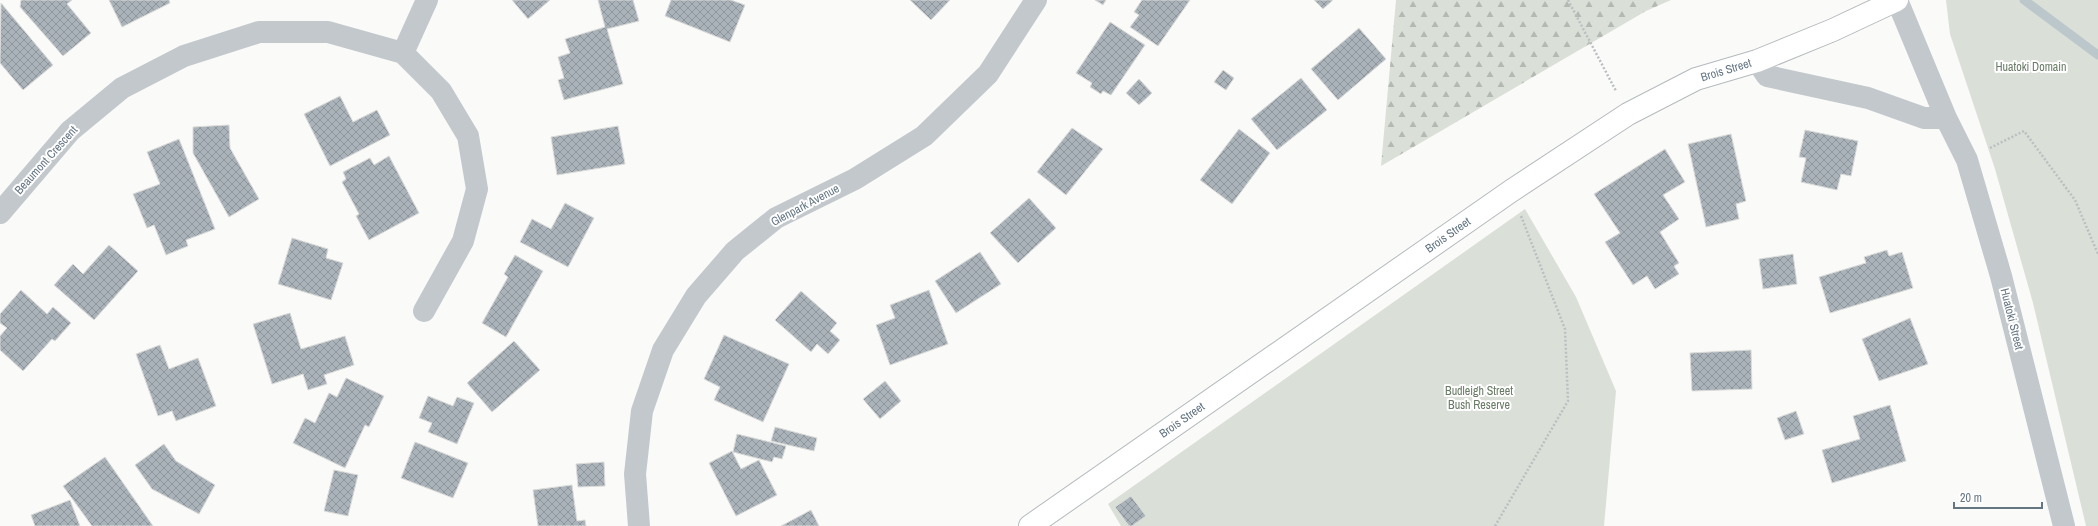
<svg xmlns="http://www.w3.org/2000/svg" width="2098" height="526" viewBox="0 0 2098 526" font-family="'Archivo Narrow',sans-serif">
<style>
.forest{fill:url(#forest-firs)}
.green{fill:#dadfd7}
.lines{fill:none;stroke-linecap:round;stroke-linejoin:round}
.stream{stroke:#bbc7cb;stroke-width:9}
.building{fill:url(#building-cross-hatch);stroke:#dcdcda}
.major-casing{stroke:#b5babe;stroke-width:24}
.path{stroke:#bbbfc2;stroke-width:2.5;stroke-dasharray:2 2;stroke-linecap:butt}
.minor{stroke:#c3c8cc;stroke-width:22}
.major{stroke:#fff;stroke-width:22}
.labels{text-anchor:middle;dominant-baseline:central;stroke-width:4;stroke-linejoin:round;paint-order:stroke}
.park-label{font-size:12px;fill:#687a64;stroke:#fff}
.street-label{font-size:12px;fill:#657683;stroke:#fff}
</style>
<defs>
<pattern id="forest-firs" width="22" height="20" patternUnits="userSpaceOnUse"><rect width="22" height="20" fill="#dadfd7"/><path d="M5 1l3.5 6h-7zM16 11l3.5 6h-7z" fill="#b4b9b4"/></pattern>
<pattern id="building-cross-hatch" width="8" height="8" patternUnits="userSpaceOnUse"><rect width="8" height="8" fill="#aab3b9"/><path d="M0 0l8 8M0 8l8-8" fill="none" stroke="#8e969c"/></pattern>
</defs>
<rect width="100%" height="100%" fill="#fafaf8"/>
<!-- forest -->
<path class="forest" d="M1396 0H1671L1646 11 1381 166Z"/>
<!-- green -->
<path class="green" d="M1946 0H2098V526H2086L2033 303 1995 169 1950 34Z
M1525 209 1576 297 1616 391 1604 526H1121L1108 504Z"/>
<g class="lines">
<!-- stream -->
<path class="stream" d="M2024 0 2098 55"/>
</g>
<!-- building -->
<path class="building" d="M21 0H72L67 4 91 33 63 56 20 7Z
M109 0H169L170 3 122 27Z
M512 0H550L528 19Z
M598 0H633L639 21 607 29 623 84 564 100 558 80 564 78 558 57 570 53 565 39 605 27Z
M671 0H731L745 5 730 42 665 16Z
M910 0H950L931 20Z
M1095 0H1106L1103 5Z
M1142 0H1190L1158 46 1130 27 1139 15 1134 12Z
M1314 0H1333L1323 9Z
M1 3 53 65 23 90 0 63Z
M1110 22 1145 45 1111 95 1103 91 1101 94 1090 87 1092 83 1076 73Z
M1359 28 1386 59 1338 100 1311 69Z
M1223 70 1234 78 1226 90 1214 82Z
M1301 78 1327 110 1277 150 1251 119Z
M1139 79 1152 93 1139 105 1126 93Z
M340 96 353 122 377 110 390 135 330 166 304 114Z
M229 125 230 148 259 199 229 217 193 153V127Z
M618 126 625 164 557 175 551 137Z
M1072 128 1103 149 1066 195 1037 172Z
M1239 129 1270 153 1232 204 1200 180Z
M1805 130 1858 141 1851 176 1841 174 1837 190 1801 182 1806 158 1799 157Z
M1731 134 1746 201 1736 204 1739 219 1706 227 1688 144Z
M179 139 215 229 186 240 188 246 166 255 154 225 147 228 133 194 160 184 147 152Z
M1665 149 1685 182 1663 195 1679 219 1660 232 1679 263 1674 266 1679 274 1655 289 1647 276 1633 285 1605 242 1620 233 1594 194Z
M389 156 419 213 369 240 356 216 359 214 342 182 346 179 343 172 370 158 374 165Z
M1029 198 1056 228 1018 263 990 233Z
M565 203 594 218 568 267 520 242 532 219 551 229Z
M292 238 328 249 326 258 343 263 331 300 278 284Z
M109 245 138 271 94 320 54 285 73 264 83 274Z
M1887 250 1889 256 1902 252 1913 288 1830 313 1819 277 1866 263 1864 257Z
M980 252 1001 284 956 313 935 281Z
M1793 254 1797 284 1763 289 1759 259Z
M515 255 543 271 506 337 482 323 508 277 504 274Z
M21 290 47 314 53 307 71 323 55 341 52 339 23 371 0 350V336L7 328 0 323V314Z
M929 290 948 344 890 365 876 325 895 318 890 305Z
M801 291 837 323 830 331 840 340 828 354 817 344 811 352 775 320Z
M290 313 301 349 345 336 354 365 324 375 327 384 308 390 303 374 272 384 253 324Z
M1910 318 1928 364 1879 381 1862 339Z
M724 335 789 364 763 422 714 400 720 387 704 379Z
M514 341 540 370 492 412 467 383Z
M160 345 169 369 198 358 216 406 176 421 172 411 158 416 136 354Z
M1751 350 1752 389 1692 391 1690 353Z
M346 378 384 396 369 427 365 425 345 468 293 443 305 418 315 423 329 393 337 397Z
M885 381 901 401 880 419 863 399Z
M428 396 453 406 457 397 474 403 457 444 428 432 432 423 419 418Z
M1890 405 1906 461 1832 483 1822 450 1860 439 1853 416Z
M1796 411 1804 434 1785 440 1777 418Z
M775 427 817 438 814 451 771 441Z
M737 434 786 446 782 459 774 457 772 462 733 452Z
M415 442 468 463 453 498 401 478Z
M164 444 176 461 215 485 199 514 152 489 135 465Z
M732 451 741 469 759 460 777 495 736 516 709 463Z
M105 457 153 526H92L63 486Z
M604 462 605 486 578 487 576 464Z
M334 470 358 475 348 516 324 511Z
M572 485 577 521 585 520 586 526H538L533 490Z
M1131 496 1146 516 1132 526H1129L1115 507Z
M70 500 80 526H35L31 515Z
M811 510 819 526H781Z"/>
<g class="lines">
<defs>
<path id="major" d="M1030 526 1511 191 1628 114 1696 79 1757 61 1833 30 1897 0"/>
</defs>
<!-- major casing -->
<use href="#major" class="major-casing"/>
<!-- path -->
<path class="path" d="M1568 0 1616 91
M1990 148 2024 131 2075 200 2098 254
M1495 526 1568 401 1565 329 1521 216"/>
<!-- minor -->
<path class="minor" d="M1897 0 1946 118 1967 160 2001 276 2064 526
M403 53 427 0
M1757 61 1767 76 1868 98 1924 118H1946
M0 213 70 131 122 88 184 56 259 32H328L403 53 441 91 468 136 477 189 463 241 424 311
M639 526 635 474 642 411 663 350 696 296 735 251 776 218 855 179 924 136 988 74 1036 0"/>
<!-- major -->
<use href="#major" class="major"/>
</g>
<g class="labels">
<!-- park labels -->
<g class="park-label">
<text x="2031" y="67">Huatoki Domain</text>
<text x="1479" y="391">Budleigh Street<tspan x="1479" dy="14">Bush Reserve</tspan></text>
</g>
<!-- street labels -->
<g class="street-label">
<text transform="translate(1726 70) rotate(-17)">Brois Street</text>
<text transform="translate(46 160) rotate(-48)">Beaumont Crescent</text>
<text transform="translate(805 205) rotate(-28)">Glenpark Avenue</text>
<text transform="translate(1448 235) rotate(-35)">Brois Street</text>
<text transform="translate(2012 319) rotate(76)">Huatoki Street</text>
<text transform="translate(1182 420) rotate(-35)">Brois Street</text>
</g>
</g>
<!-- scale -->
<path d="M1954 502v6h88v-6" fill="none" stroke="#657683" stroke-width="2"/>
<text x="1960" y="502" font-size="12" fill="#657683" stroke="#ffffff" stroke-width="3" paint-order="stroke">20 m</text>
</svg>
